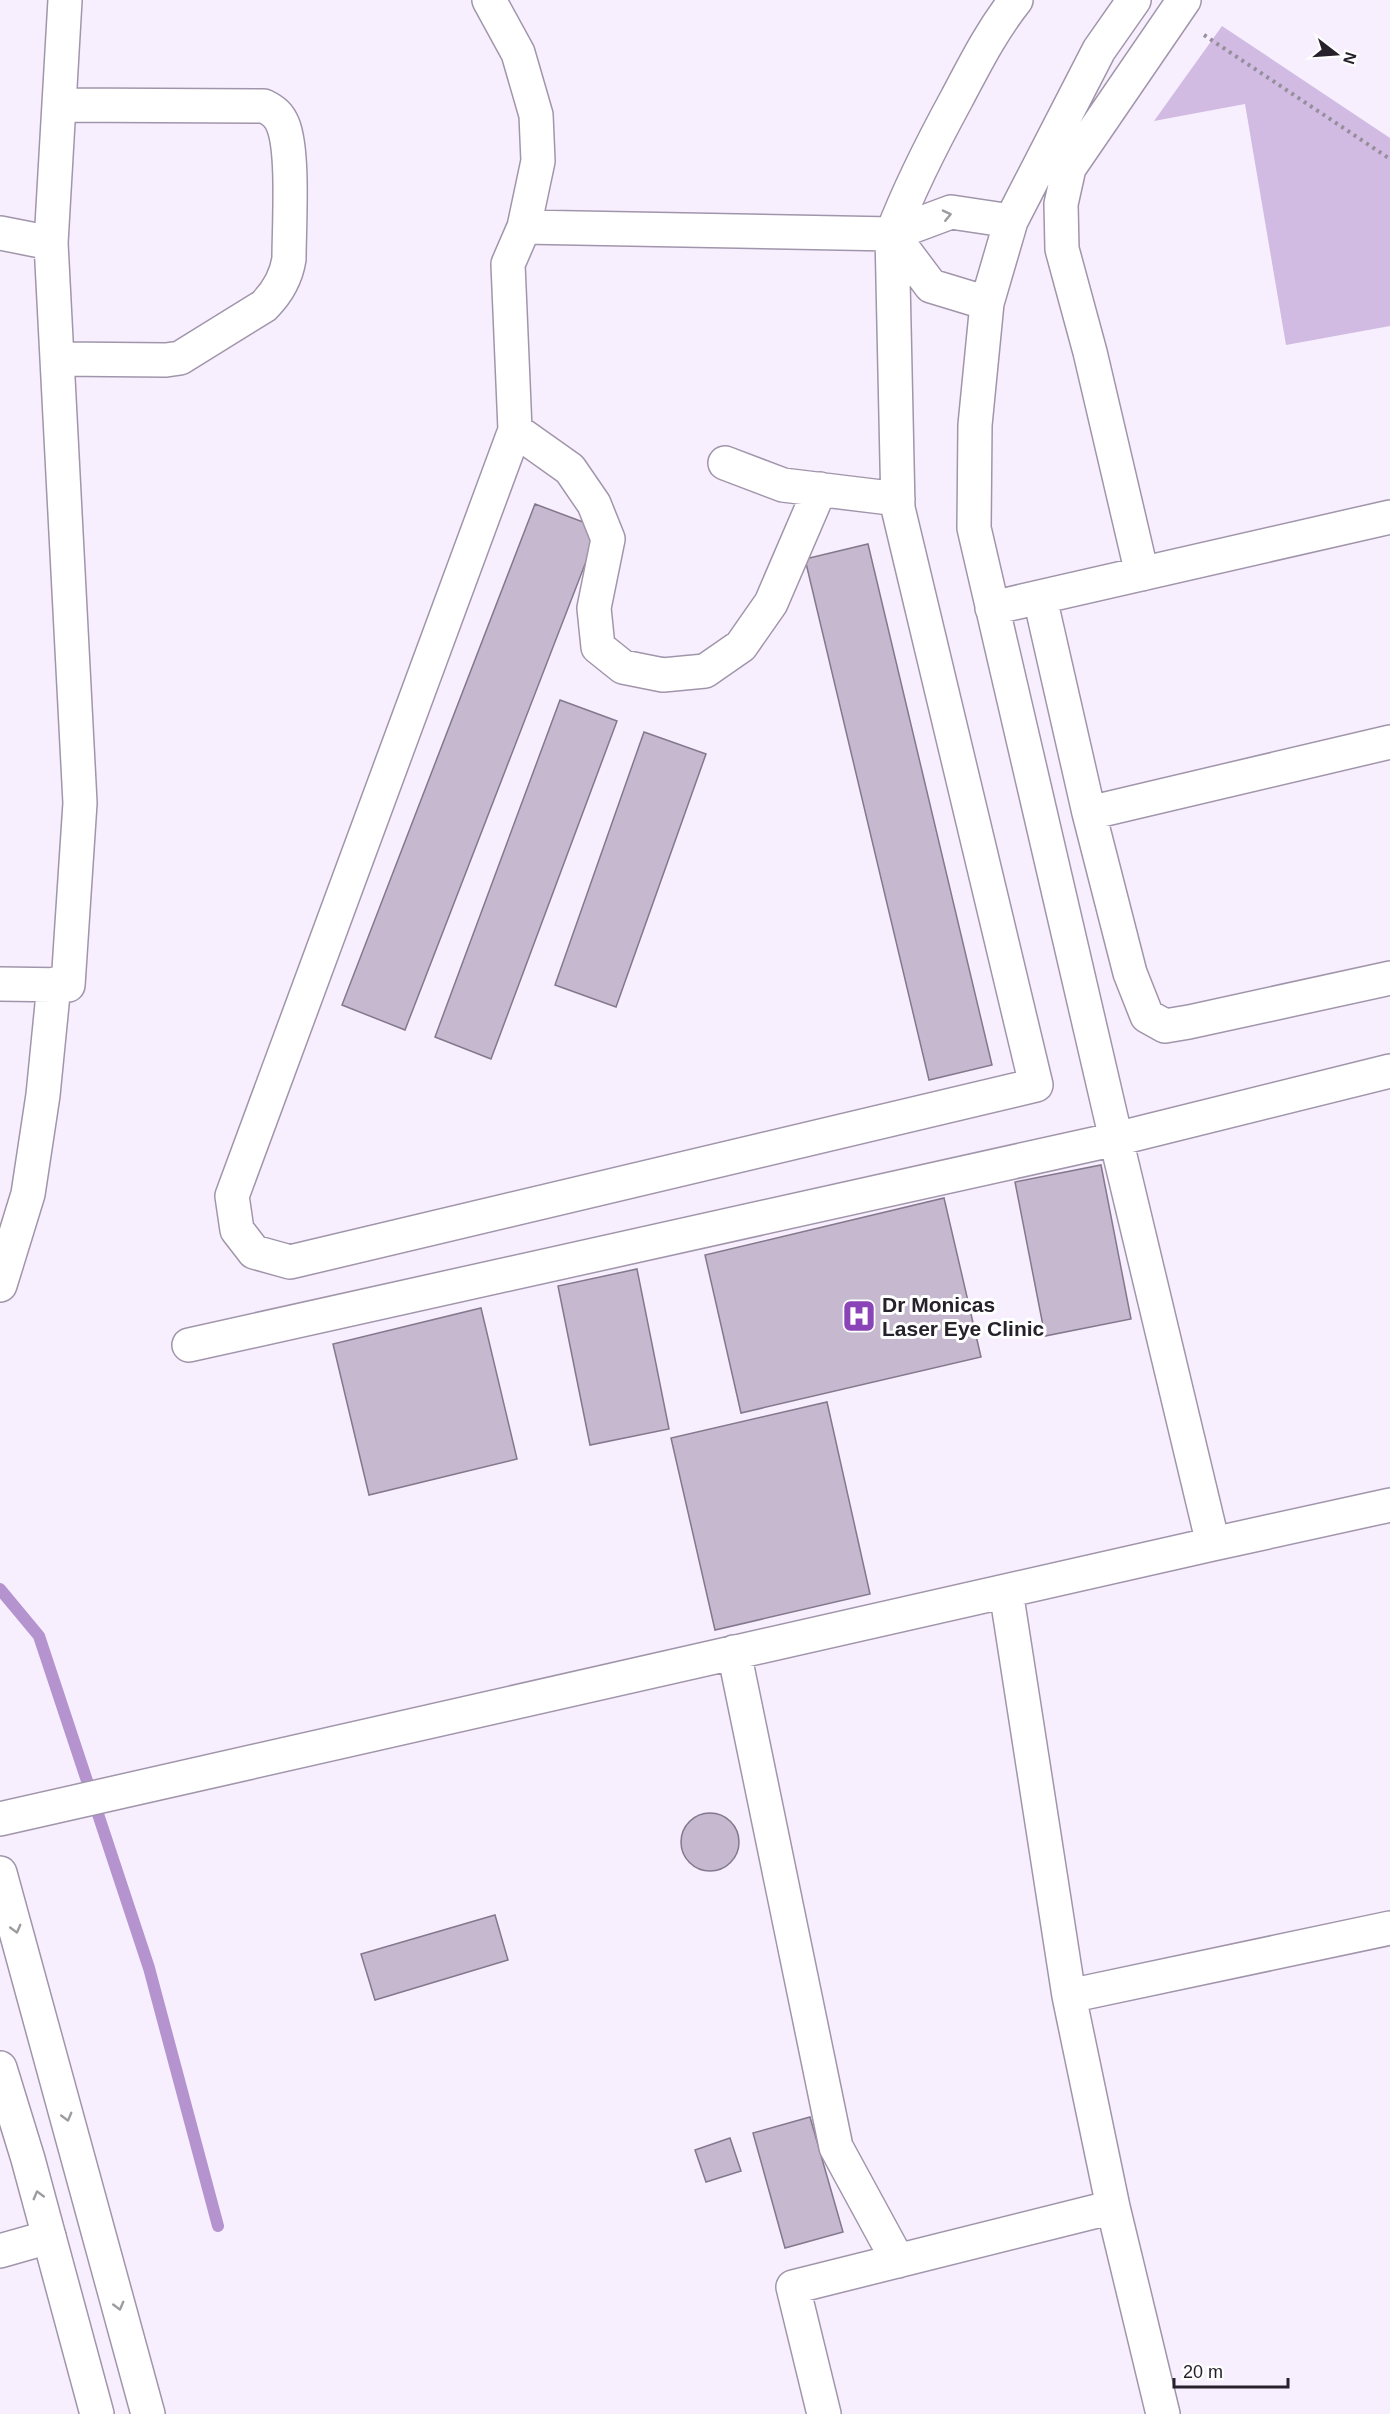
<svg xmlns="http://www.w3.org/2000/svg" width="1390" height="2414" viewBox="0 0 1390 2414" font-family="Arial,sans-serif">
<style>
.green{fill:#d1bbe3}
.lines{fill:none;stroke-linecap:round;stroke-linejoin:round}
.stream{stroke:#b493cf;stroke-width:12}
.building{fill:#c5b8cf;stroke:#83788d;stroke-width:1.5}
.street-casing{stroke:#a195ab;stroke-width:36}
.secondary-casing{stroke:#a195ab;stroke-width:36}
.path{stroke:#968f9b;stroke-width:4;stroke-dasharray:3 4.5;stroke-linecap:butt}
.street{stroke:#fff;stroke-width:33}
.secondary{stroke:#fff;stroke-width:33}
.oneway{stroke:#9d9b9f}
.labels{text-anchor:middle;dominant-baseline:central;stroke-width:6;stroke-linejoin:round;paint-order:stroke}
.poi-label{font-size:21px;font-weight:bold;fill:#26212a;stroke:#fff;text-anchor:start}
</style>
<rect width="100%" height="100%" fill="#f7effe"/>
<!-- green -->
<path class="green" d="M1222 26 1390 138V326L1286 345 1245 104 1154 121Z"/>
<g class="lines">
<!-- stream -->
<path class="stream" d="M0 1589 39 1636 149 1968 218 2226"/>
</g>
<!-- building -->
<path class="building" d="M535 504 599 528 405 1030 342 1005Z
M868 544 992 1065 929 1080 805 559Z
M560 700 617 721 491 1059 435 1037Z
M644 732 706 754 616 1007 555 985Z
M1101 1165 1131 1319 1045 1336 1015 1182Z
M944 1198 981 1357 741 1413 705 1255Z
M637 1269 669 1429 590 1445 558 1286Z
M481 1308 517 1459 369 1495 333 1344Z
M827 1402 870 1594 715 1630 671 1438Z
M681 1842a29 29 0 1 1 58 0a29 29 0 1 1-58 0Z
M495 1915 508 1960 375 2000 361 1954Z
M810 2117 843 2232 785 2248 753 2133Z
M730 2138 741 2171 706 2182 695 2150Z"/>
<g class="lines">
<defs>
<path id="street" d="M489 0 518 53 536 115 538 161 524 227
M1134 0 1099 50 1011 221 987 303 975 425 974 528 1116 1139 1213 1544
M1011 221 951 212 892 234 524 227 508 264 515 430 232 1196 237 1230 254 1252 290 1262 1036 1085 898 508 892 234C910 187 933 142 957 98 975 64 992 30 1016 0
M0 233 51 243
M892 234 931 286 987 303
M57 359 166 360 180 358 264 306C278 292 286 278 289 259 289 227 294 152 283 125 279 115 274 111 264 106L59 105
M515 430 570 469 594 504 608 539 594 608 598 647 623 667 663 675 705 671 741 646 771 603 820 489
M725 463 783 485 898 499
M1142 574 1090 352 1062 249 1061 204 1069 168 1184 0
M1040 598 1089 813 1130 973 1147 1016 1165 1026 1189 1022 1390 978
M992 608 1390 517
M1089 813 1390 742
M0 984 68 985 80 803 51 243 65 0
M0 1285 28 1194 43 1095 54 984
M189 1345 1116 1139 1390 1071
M1006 1591 1069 1996 1113 2207 1163 2414
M734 1652 836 2147 898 2261
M0 1819 1213 1544 1390 1505
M1069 1996 1390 1928
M0 2251 49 2237
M824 2414 793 2287 1113 2207"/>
<path id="secondary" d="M0 1873 148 2414
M0 2068 28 2159 97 2414"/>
</defs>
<!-- street casing -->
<use href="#street" class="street-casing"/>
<!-- secondary casing -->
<use href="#secondary" class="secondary-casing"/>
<!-- path -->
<path class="path" d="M1204 35 1390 159"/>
<!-- street -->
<use href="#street" class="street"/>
<!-- secondary -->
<use href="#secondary" class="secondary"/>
</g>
<!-- one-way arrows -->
<defs><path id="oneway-chevron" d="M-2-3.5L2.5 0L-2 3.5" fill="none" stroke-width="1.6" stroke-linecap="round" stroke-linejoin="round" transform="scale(1.5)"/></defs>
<g class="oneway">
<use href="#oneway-chevron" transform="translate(947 215) rotate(-13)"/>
<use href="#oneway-chevron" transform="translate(16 1929) rotate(75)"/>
<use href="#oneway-chevron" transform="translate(67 2117) rotate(75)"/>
<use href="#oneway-chevron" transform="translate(38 2195) rotate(-105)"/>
<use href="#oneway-chevron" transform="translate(119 2306) rotate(75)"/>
</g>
<!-- icons -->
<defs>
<symbol id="hospital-square" viewBox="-11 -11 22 22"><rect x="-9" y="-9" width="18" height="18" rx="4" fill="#8a44b7" stroke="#fff"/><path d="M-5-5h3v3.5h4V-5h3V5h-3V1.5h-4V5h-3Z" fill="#fff"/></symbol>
</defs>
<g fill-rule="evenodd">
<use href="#hospital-square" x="840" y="1297" width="38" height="38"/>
</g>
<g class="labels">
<!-- poi labels -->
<g class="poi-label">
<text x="882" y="1304">Dr Monicas<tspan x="882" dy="24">Laser Eye Clinic</tspan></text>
</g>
</g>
<!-- north arrow -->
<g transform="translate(1336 54) rotate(107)" stroke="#ffffff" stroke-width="4.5" paint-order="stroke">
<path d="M0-4.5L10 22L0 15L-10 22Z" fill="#26212a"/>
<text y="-9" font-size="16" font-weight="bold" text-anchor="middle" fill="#26212a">N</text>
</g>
<!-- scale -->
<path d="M1174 2378v9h114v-9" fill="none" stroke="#26212a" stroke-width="3"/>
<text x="1183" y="2378" font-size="18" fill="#26212a" stroke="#ffffff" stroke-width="4.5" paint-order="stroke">20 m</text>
</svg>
